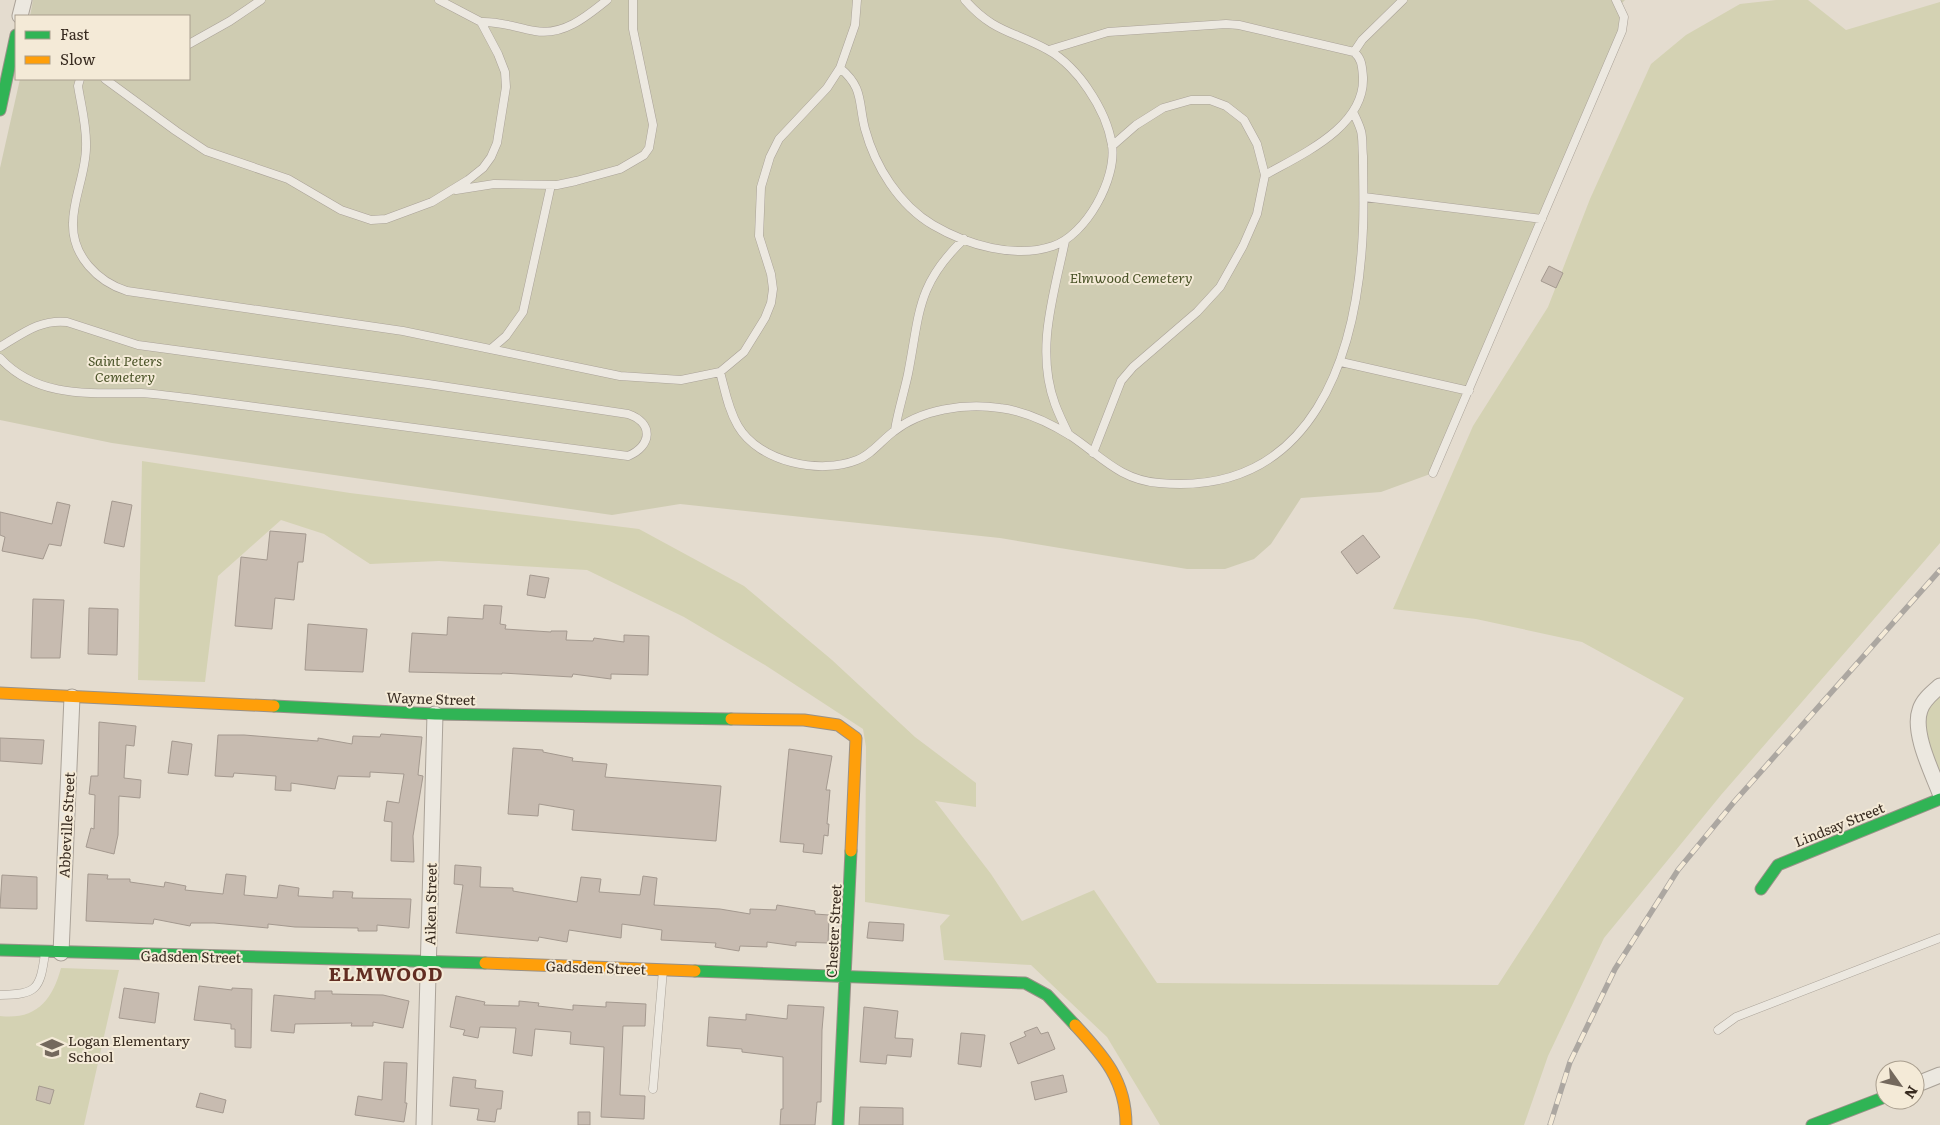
<svg xmlns="http://www.w3.org/2000/svg" width="1940" height="1125" viewBox="0 0 1940 1125" font-family="Literata,serif">
<style>
.green{fill:#d4d2b3}
.cemetery{fill:#cfccb2}
.building{fill:#c7bbb0;stroke:#a4998f}
.lines{fill:none;stroke-linecap:round;stroke-linejoin:round}
.lane-casing{stroke:#aaa298;stroke-width:9}
.street-casing{stroke:#aaa298;stroke-width:17}
.fast-casing{stroke:#999188;stroke-width:13}
.slow-casing{stroke:#999188;stroke-width:13}
.lane{stroke:#ece8e0;stroke-width:8}
.street{stroke:#ece8e0;stroke-width:15}
.fast{stroke:#30b455;stroke-width:11}
.slow{stroke:#ff9f0a;stroke-width:11}
.rail-casing{stroke:#aca7a1;stroke-width:5.5}
.rail{stroke:#f4ead7;stroke-width:4;stroke-dasharray:11;stroke-linecap:butt}
.labels{text-anchor:middle;dominant-baseline:central;stroke-width:4;stroke-linejoin:round;paint-order:stroke}
.park-label{font-size:14px;font-style:italic;fill:#4a5328;stroke:#f4ead7}
.street-label{font-size:14px;fill:#382b20;stroke:#f4ead7}
.poi-label{font-size:14px;fill:#382b20;stroke:#f4ead7;text-anchor:start}
.district-label{font-size:19px;font-weight:bold;letter-spacing:1px;fill:#622d22;stroke:#f4ead7}
</style>
<rect width="100%" height="100%" fill="#e4dccf"/>
<!-- green -->
<path class="green" d="M1776 0H1808L1846 30 1940 2V543L1721 795 1604 938 1548 1056 1524 1125H1160L1107 1037 1031 965 944 960 940 926 950 915 865 902 866 747 863 729 765 665 684 617 587 570 439 561 370 564 324 534 281 520 218 576 205 682 138 680 142 461 350 493 639 529 744 586 832 660 915 737 976 783V807L935 801 991 874 1022 921 1094 890 1157 983 1498 985 1684 698 1582 642 1476 619 1393 609 1473 426 1548 307 1590 199 1651 64 1686 35 1740 4Z
M1940 686V793L1920 709Z
M61 968 119 970 84 1125H0V1016C36 1020 52 1001 61 968Z"/>
<!-- cemetery -->
<path class="cemetery" d="M33 0H1625L1620 5 1624 17 1433 473 1381 492 1301 498 1271 544 1254 559 1225 569H1187L1000 538 680 504 612 515 112 443 0 420V168L20 79H189V16H30Z"/>
<!-- building -->
<path class="building" d="M1549 266 1563 273 1556 288 1541 281Z
M112 501 132 505 124 547 104 543Z
M57 502 70 505 61 546 49 544 43 559 2 551 5 537 0 535V512L52 524Z
M270 531 306 534 303 562H298L294 600 275 598 272 629 235 626 241 557 267 560Z
M1363 535 1380 557 1357 574 1341 552Z
M530 575 549 578 545 598 527 595Z
M33 599 64 600 60 658H31Z
M484 605 502 606 500 624 506 625 505 629 551 632V631H567L566 640 593 641 594 638 624 642V635L649 636 648 675 611 674V679L573 674 572 677 502 673V674L409 672 412 633 447 635 448 617 483 619Z
M89 608 118 609 117 655 88 654Z
M308 624 367 629 363 672 305 670Z
M99 722 136 726 134 746 126 745 124 778 141 780 140 798 119 796 118 835 114 854 86 847 91 828 94 829 95 795 89 794 91 776H98Z
M381 734 422 737 418 775 423 776 413 836 414 862 391 861 392 822 384 821 387 801 399 803 404 774 370 772V777L338 776 335 789 291 783V791L275 790 276 776 234 773 233 777 215 776 218 735H244L318 741V738L352 744 353 736 380 737Z
M0 738 44 740 42 764 0 761Z
M172 741 192 744 188 775 168 773Z
M513 748 543 750V752L573 758 572 761 607 764 605 777 721 786 716 841 572 830 574 810 539 804 538 816 508 814Z
M789 749 832 756 826 790H830L827 824H829L828 836 824 835 822 854 803 852 804 844 780 842Z
M455 865 481 867 480 887 513 888V891L577 902 581 877 601 879 599 892 640 895 643 876 657 878 654 905 720 909 750 914V909L776 910 777 905 815 911V914L829 915 828 943 796 942V946L767 942V947L740 946 739 951 715 947 716 943 661 940 662 930 622 924 621 938 569 930 567 942 539 937 538 941 456 933 463 885 454 884Z
M88 874 108 875 107 879H130V882L164 887 165 882 186 886 185 890 223 894 226 874 246 876 244 895 277 898 279 885 299 888 298 896 333 898V891L353 892 352 898 411 899 409 928 377 925V931H358V928L295 927 268 924V928L214 923H191L190 926 154 919 153 924 86 921Z
M2 875 37 877V909L0 908Z
M869 922 904 924 903 941 867 938Z
M199 986 232 990V988L252 989 251 1048 235 1047V1029H231V1024L194 1020Z
M124 988 159 993 155 1023 119 1018Z
M315 991H332V994L383 995 409 1001 403 1028 373 1022V1026H351L352 1023 295 1024 294 1033 271 1031 274 995 315 999Z
M456 996 485 1002 484 1005 519 1006V1001L539 1003 538 1006 573 1010V1005L606 1007V1002L646 1004 645 1026H623L620 1095 645 1096 644 1119 601 1117 604 1047 570 1044 571 1032 535 1029 532 1056 513 1053 516 1028 480 1027 478 1038 463 1035 465 1030 450 1027Z
M788 1005 824 1007 822 1030 821 1102H817L815 1125H780L781 1109H783V1057L742 1052V1049L707 1046 709 1017 746 1020V1014L787 1019Z
M864 1007 898 1011 895 1038 913 1039 911 1057 887 1055 886 1064 860 1062Z
M1037 1027 1041 1034 1048 1032 1055 1049 1018 1064 1010 1043 1026 1036 1024 1032Z
M961 1033 985 1035 981 1067 958 1064Z
M384 1062 407 1063 405 1103H407L404 1122 355 1115 358 1096 382 1100Z
M1063 1075 1067 1092 1035 1100 1031 1082Z
M453 1077 476 1080 475 1088 503 1091 501 1109H497L495 1122 477 1120 479 1109 450 1106Z
M39 1086 54 1090 50 1104 36 1100Z
M200 1093 226 1100 223 1113 196 1107Z
M860 1107 903 1108V1125H859Z
M578 1112H590V1125H578Z"/>
<g class="lines">
<defs>
<path id="lane" d="M481 22C500 21 517 28 535 31 563 36 586 17 607 0
M189 44 230 21 261 0
M1049 50 1108 32 1226 24 1239 25 1354 52C1362 59 1362 66 1363 77 1365 127 1302 154 1265 175
M1354 52 1362 40 1403 0
M840 68C864 88 858 102 865 129 875 166 899 205 933 225 967 245 1015 259 1053 246 1086 235 1117 179 1112 145 1109 126 1099 105 1088 89 1079 75 1063 58 1048 50 1014 31 994 33 965 0
M80 79 78 86C81 105 87 127 86 147 86 173 73 198 73 223 72 256 98 282 127 291L403 331 620 376 681 380 720 372 744 352 765 318 771 303 773 289 771 274 759 236 761 187 770 157 779 139 827 88 840 68 855 25 857 0
M105 79 176 131 206 151 288 179 341 210 371 220 386 219 432 202 468 180 483 168 491 157 497 143 506 87 505 72 498 54 481 22 439 0
M456 190 494 184 557 185 576 181 620 169 644 155 649 148 653 125 633 29V0
M1364 197 1542 219
M1065 241C1054 294 1035 350 1055 404 1059 415 1064 425 1069 435
M0 347C22 334 40 319 67 322L138 345 428 384 628 414C654 423 652 446 628 456L195 399C177 397 159 394 141 393 91 393 38 399 0 358
M491 349 506 336 523 312 551 185
M1341 362 1469 391
M720 372C725 390 728 409 738 426 759 462 820 475 857 460 871 455 881 441 893 432 921 409 965 403 1000 408 1025 411 1050 423 1071 436 1101 456 1120 480 1159 483 1314 497 1358 354 1363 228 1364 204 1363 180 1363 156 1362 148 1363 138 1361 131 1359 124 1356 118 1353 112
M895 430C898 411 904 393 908 374 920 313 916 285 964 239
M1093 453 1121 381 1133 367 1197 312 1220 287 1243 246 1257 214 1265 175 1257 144 1244 120 1226 106 1210 100H1191L1163 108 1136 125 1112 146
M1433 473 1622 31 1624 17 1616 0
M0 995C37 994 40 990 45 953
M1718 1030 1736 1017 1940 938
M653 1089 663 970"/>
<path id="street" d="M20 16 24 0
M1940 686C1932 693 1923 700 1920 710 1912 732 1932 772 1940 793
M61 953 72 697
M1915 1085 1940 1075
M424 1125 435 714"/>
<path id="fast" d="M0 110 16 35
M274 706 435 714 731 719
M1761 889 1778 865 1940 799
M0 950 485 963
M695 971 1025 983 1047 995 1075 1025
M838 1125 851 851
M1812 1125 1885 1097"/>
<path id="slow" d="M0 693 274 706
M731 719 804 720 838 725 856 738 851 851
M485 963 695 971
M1075 1025C1104 1056 1126 1081 1126 1125"/>
</defs>
<!-- lane casing -->
<use href="#lane" class="lane-casing"/>
<!-- street casing -->
<use href="#street" class="street-casing"/>
<!-- fast casing -->
<use href="#fast" class="fast-casing"/>
<!-- slow casing -->
<use href="#slow" class="slow-casing"/>
<!-- lane -->
<use href="#lane" class="lane"/>
<!-- street -->
<use href="#street" class="street"/>
<!-- fast -->
<use href="#fast" class="fast"/>
<!-- slow -->
<use href="#slow" class="slow"/>
<defs>
<path id="rail" d="M1550 1125 1570 1062 1615 969 1678 870 1734 802 1940 570"/>
</defs>
<!-- rail casing -->
<use href="#rail" class="rail-casing"/>
<!-- rail -->
<use href="#rail" class="rail"/>
</g>
<!-- icons -->
<defs>
<symbol id="school-bare" viewBox="-9 -9 18 18"><path d="M0-5L7-2L0 1L-7-2ZM-4 1L0 2.5L4 1V4Q0 6-4 4Z" fill="#74695d" stroke="#f4ead7" stroke-width="2.5" paint-order="stroke"/></symbol>
</defs>
<g fill-rule="evenodd">
<use href="#school-bare" x="36" y="1032" width="32" height="32"/>
</g>
<g class="labels">
<!-- park labels -->
<g class="park-label">
<text x="1131" y="277">Elmwood Cemetery</text>
<text x="125" y="360">Saint Peters<tspan x="125" dy="16">Cemetery</tspan></text>
</g>
<!-- street labels -->
<g class="street-label">
<text transform="translate(431 698) rotate(2)">Wayne Street</text>
<text transform="translate(1839 824) rotate(-22)">Lindsay Street</text>
<text transform="translate(66 825) rotate(-87)">Abbeville Street</text>
<text transform="translate(430 904) rotate(-89)">Aiken Street</text>
<text transform="translate(833 931) rotate(-87)">Chester Street</text>
<text transform="translate(191 956) rotate(1)">Gadsden Street</text>
<text transform="translate(596 967) rotate(2)">Gadsden Street</text>
</g>
<!-- poi labels -->
<g class="poi-label">
<text x="68" y="1040">Logan Elementary<tspan x="68" dy="16">School</tspan></text>
</g>
<!-- district labels -->
<g class="district-label">
<text x="386" y="973">ELMWOOD</text>
</g>
</g>
<!-- legend -->
<rect x="15" y="15" width="175" height="65" fill="#f4ead7" stroke="#a99e8e"/>
<rect x="25" y="31" width="25" height="8" fill="#30b455" stroke="#a99e8e"/>
<text x="60" y="40" font-size="15" fill="#382b20">Fast</text>
<rect x="25" y="56" width="25" height="8" fill="#ff9f0a" stroke="#a99e8e"/>
<text x="60" y="65" font-size="15" fill="#382b20">Slow</text>
<!-- north arrow -->
<g transform="translate(1900 1085) rotate(123)"><circle r="24" fill="#f4ead7" stroke="#a99e8e"/>
<path d="M0-4L9 19L0 12L-9 19Z" fill="#74695d"/>
<text y="-8" font-size="14" font-weight="bold" text-anchor="middle" fill="#382b20">N</text>
</g>
</svg>
